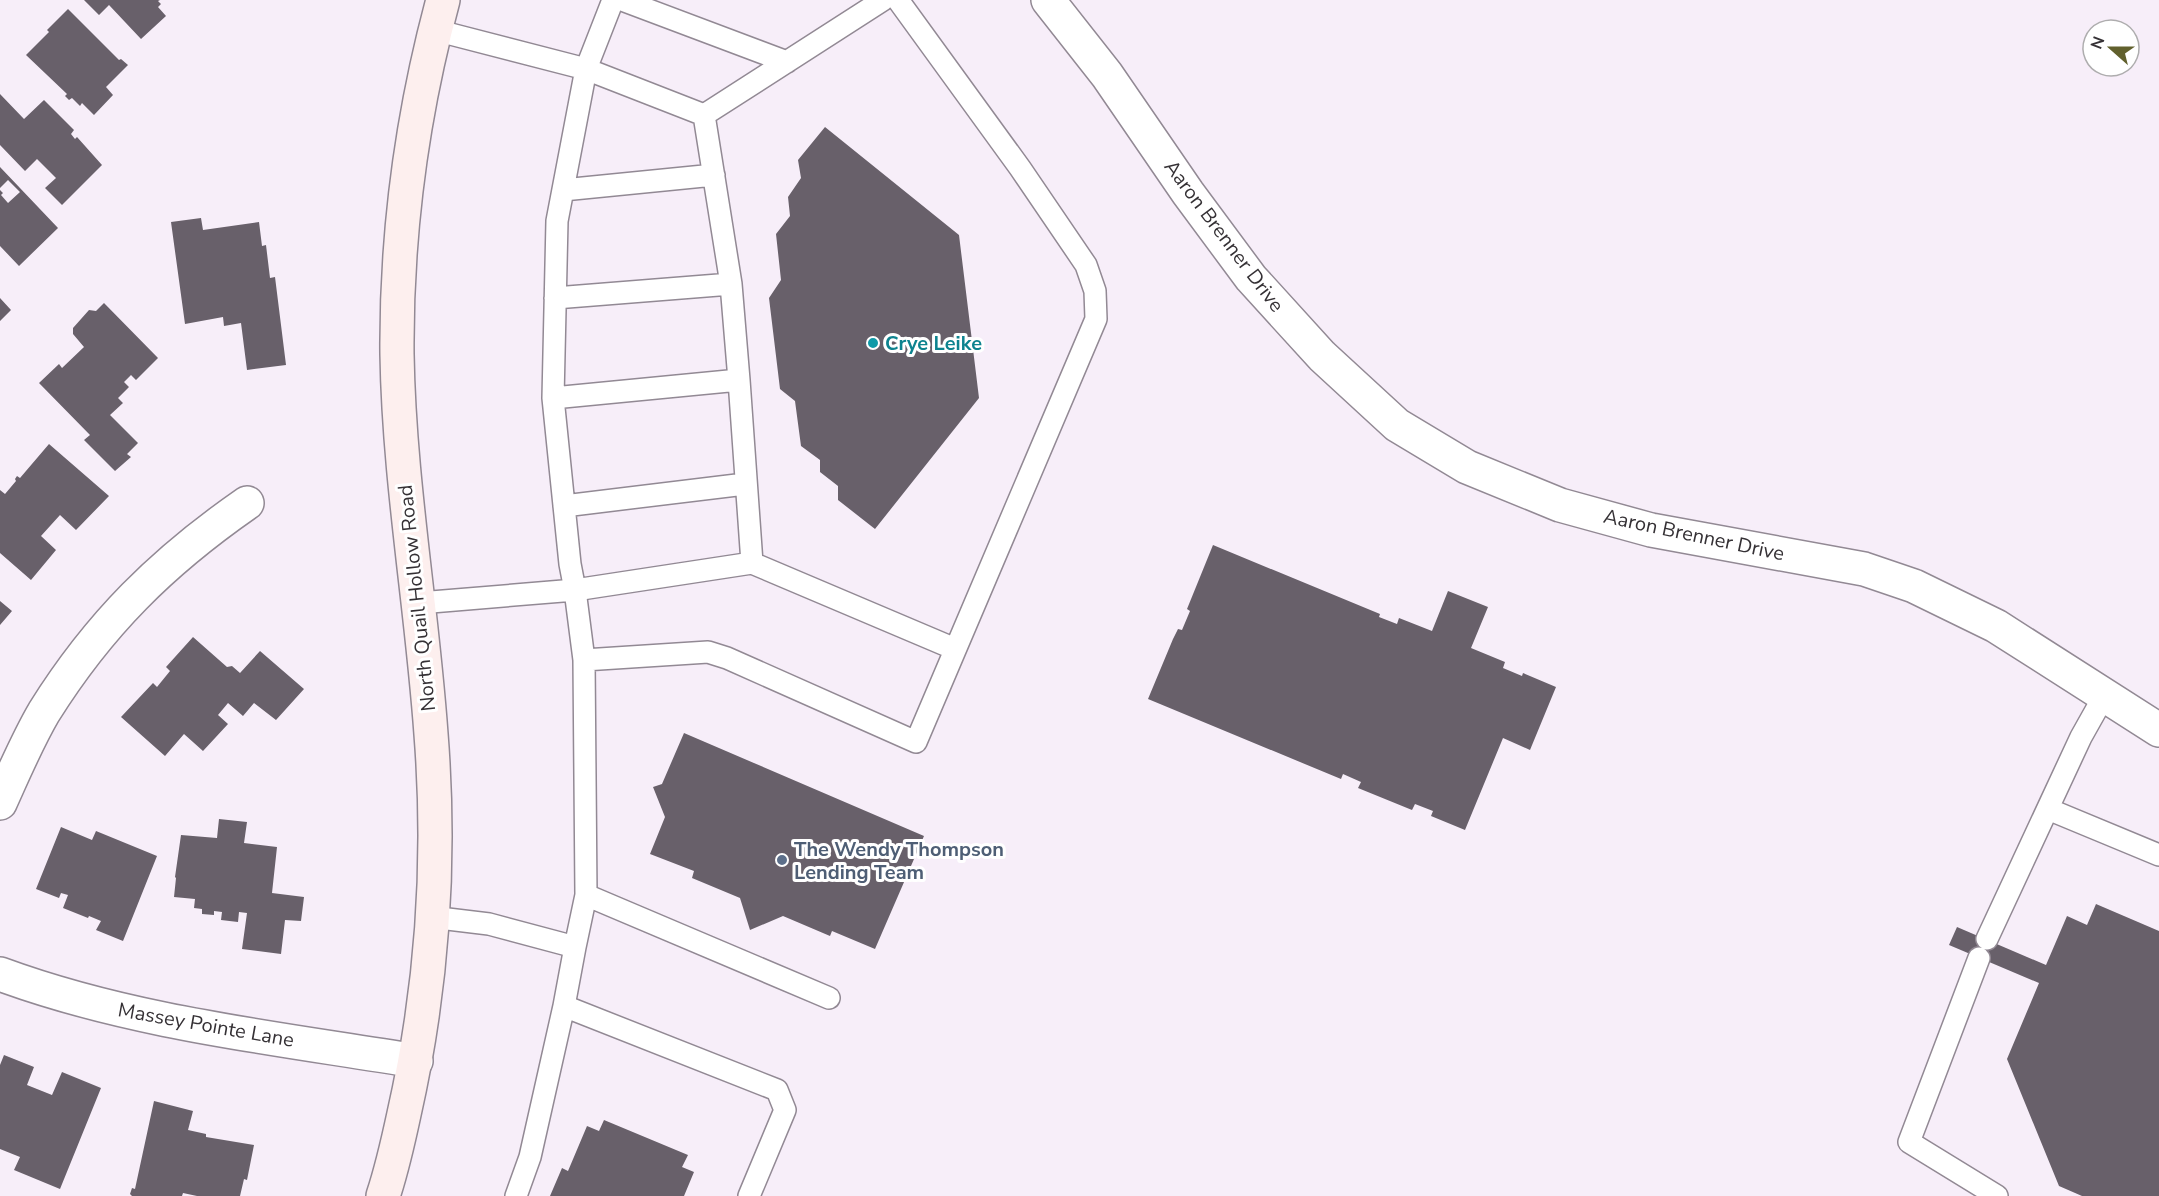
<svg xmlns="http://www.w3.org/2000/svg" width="2159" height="1196" viewBox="0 0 2159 1196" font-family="'Nunito Sans',sans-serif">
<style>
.building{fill:#68606a}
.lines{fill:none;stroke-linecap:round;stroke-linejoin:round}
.lane-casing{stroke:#928994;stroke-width:24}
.street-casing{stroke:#928994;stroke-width:36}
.secondary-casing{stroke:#928994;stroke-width:36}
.lane{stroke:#fff;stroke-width:21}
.street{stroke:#fff;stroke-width:33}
.secondary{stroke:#fdefee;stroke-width:33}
.culture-dot{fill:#0f9aa8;stroke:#fff;stroke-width:2}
.service-dot{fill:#5c6f8a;stroke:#fff;stroke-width:2}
.labels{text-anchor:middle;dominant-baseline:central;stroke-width:6;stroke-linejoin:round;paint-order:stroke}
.street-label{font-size:20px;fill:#353135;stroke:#fff}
.culture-label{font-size:20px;font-weight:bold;fill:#0d838f;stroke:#fff;text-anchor:start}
.service-label{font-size:20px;font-weight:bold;fill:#4e5e75;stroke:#fff;text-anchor:start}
</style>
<rect width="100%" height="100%" fill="#f7eef9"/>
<!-- building -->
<path class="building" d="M84 0H160L158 1 161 4 158 7 166 16 141 39 109 5 99 15Z
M68 9 119 60 121 59 128 65 106 87 113 95 94 115 82 103 80 106 72 98 69 100 65 96 67 94 26 55 49 32 47 30Z
M0 94 24 119 44 100 74 130 71 134 75 139 77 137 102 165 62 205 45 188 56 178 37 159 25 171 0 145Z
M825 127 959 235 979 398 875 529 838 500V486L820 472V460L801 446 795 401 780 389 769 298 781 280 776 234 790 216 788 197 801 178 798 160Z
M0 167 58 228 19 266 0 246V190L3 193 1 195 8 203 20 192 8 180 0 188Z
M201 218 203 230 259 222 262 246 266 245 270 278 275 277 286 365 247 370 241 323 224 326 223 317 185 324 171 222Z
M0 298 11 310 0 321Z
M104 303 158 358 136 380 131 375 124 382 129 387 118 398 123 403 110 415 138 443 127 454 131 457 115 471 84 440 90 435 39 383 59 364 62 368 84 347 73 334V328L89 310 96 311Z
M49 444 109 496 76 530 60 515 41 536 56 550 31 580 0 553V490L5 494 16 481 15 479 17 476 20 478Z
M1213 545 1380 614 1379 617 1397 624 1399 618 1432 631 1448 591 1488 607 1471 648 1505 662 1503 668 1522 676 1523 673 1556 687 1530 750 1503 738 1465 830 1431 816 1433 811 1415 804 1412 810 1358 788 1361 782 1343 774 1341 779 1148 699 1173 639 1178 629 1182 630 1190 611 1187 609Z
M0 601 12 611 0 625Z
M193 637 227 667 232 666 240 673 260 651 304 689 276 720 254 703 243 716 228 703 218 715 228 724 203 751 184 734 165 756 121 717 153 683 157 687 170 671 166 667Z
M684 733 924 836 875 949 832 931 830 936 783 916 750 930 740 898 692 878 694 871 650 854 665 817 653 787 662 784Z
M219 819 247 822 244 843 277 847 272 893 304 897 301 921 285 920 281 954 242 949 247 913 239 912 238 922 221 920 222 912 214 911V915L202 914V909L194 908 195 899 174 897 176 878 175 877 181 835 217 838Z
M61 827 92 840 96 831 157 856 123 941 96 930 101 921 89 916 88 918 63 908 68 895 61 893 59 898 36 889Z
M2096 904 2159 931V1196H2082L2059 1186 2007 1059 2039 983 1949 945 1957 927 2046 965 2067 916 2087 925Z
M4 1055 34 1067 27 1085 52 1095 62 1072 101 1088 60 1189 14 1170 20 1157 0 1149V1065Z
M154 1101 193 1111 188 1130 206 1134V1137L254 1145 247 1180 244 1179 240 1196H197L183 1193 182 1196H132L130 1194 132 1188 135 1189Z
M604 1120 688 1155 682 1167 694 1172 684 1196H550L562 1168 568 1171 587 1126 599 1131Z"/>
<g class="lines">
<defs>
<path id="lane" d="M622 0 787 62
M435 30 586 69 704 115 883 0
M563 190 714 175
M731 284 739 380
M555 298 731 284 704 115
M553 398 570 564 575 590 752 563 739 380 553 398 557 221 586 69 613 0
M564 506 745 484
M752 563 955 649
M419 603 575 590 584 660 586 895 575 947
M584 660 708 652 727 658 916 742 1096 319 1095 291 1086 265 1020 168 898 0
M2048 809 2159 855
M586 895 829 998
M431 917 489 924 575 947 564 1006 777 1090 785 1110 749 1196
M1987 939 2081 737 2104 696
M1979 958 1909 1142 1997 1196
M516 1196 530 1157 564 1006"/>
<path id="street" d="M1048 0 1107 75 1188 193 1251 278 1322 356 1397 425 1467 467 1560 505 1651 530 1864 569 1914 586 1996 626 2159 730
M0 803C14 772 27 741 44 712 99 624 162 562 247 503
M0 974C133 1023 276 1038 416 1061"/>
<path id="secondary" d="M383 1196C392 1169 398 1142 404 1114 432 990 441 861 431 734 422 607 399 481 397 354 396 234 412 115 443 0"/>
</defs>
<!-- lane casing -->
<use href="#lane" class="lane-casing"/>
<!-- street casing -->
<use href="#street" class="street-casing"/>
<!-- secondary casing -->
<use href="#secondary" class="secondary-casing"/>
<!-- lane -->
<use href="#lane" class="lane"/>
<!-- street -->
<use href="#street" class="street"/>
<!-- secondary -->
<use href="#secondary" class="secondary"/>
</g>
<!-- markers -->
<circle class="culture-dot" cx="873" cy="343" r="6"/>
<circle class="service-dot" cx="782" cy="860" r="6"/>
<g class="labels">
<!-- street labels -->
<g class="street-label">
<text transform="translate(1224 236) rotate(53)">Aaron Brenner Drive</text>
<text transform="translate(1694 535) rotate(12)">Aaron Brenner Drive</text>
<text transform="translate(417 598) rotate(-96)">North Quail Hollow Road</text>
<text transform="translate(206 1025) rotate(10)">Massey Pointe Lane</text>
</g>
<!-- culture labels -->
<g class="culture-label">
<text x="885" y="343">Crye Leike</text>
</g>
<!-- service labels -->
<g class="service-label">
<text x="794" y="849">The Wendy Thompson<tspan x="794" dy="23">Lending Team</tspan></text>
</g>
</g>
<!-- north arrow -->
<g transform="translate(2111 48) rotate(291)"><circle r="28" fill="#ffffff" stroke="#aeadae" stroke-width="1.5"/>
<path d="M0-4.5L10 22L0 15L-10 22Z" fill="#61602d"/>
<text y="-9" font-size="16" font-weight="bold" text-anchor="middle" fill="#353135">N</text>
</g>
</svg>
